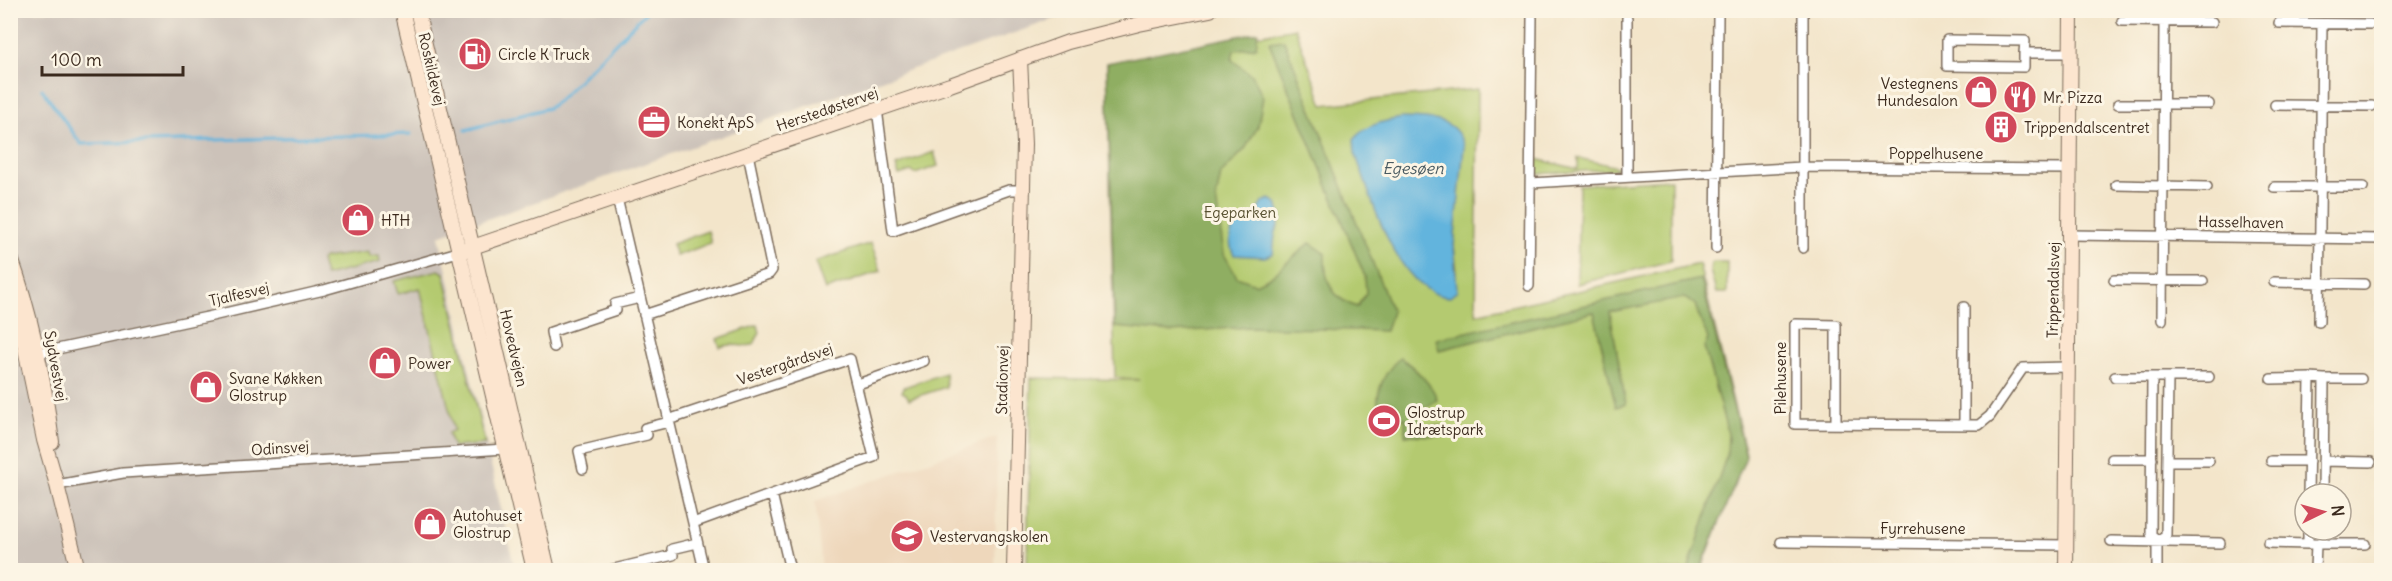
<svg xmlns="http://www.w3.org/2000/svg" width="2392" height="581" viewBox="0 0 2392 581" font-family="Delius,sans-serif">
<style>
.built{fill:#eed7bb}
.industrial{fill:#ccc2b9}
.green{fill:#b4ca6f;stroke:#787a46;stroke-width:1.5;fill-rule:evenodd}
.forest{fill:#8fae62;stroke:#656c40;stroke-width:1.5}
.water{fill:#62b4dd;stroke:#4e6f7e;stroke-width:1.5}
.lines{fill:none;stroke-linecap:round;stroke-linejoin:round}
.stream{stroke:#62b4dd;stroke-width:3}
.street-casing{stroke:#7b6b5a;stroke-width:12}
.secondary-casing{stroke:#7b6b5a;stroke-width:16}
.street{stroke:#fff;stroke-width:9}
.secondary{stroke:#fce5cf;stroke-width:14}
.labels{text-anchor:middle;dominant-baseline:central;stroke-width:6;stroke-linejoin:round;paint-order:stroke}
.poi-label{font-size:15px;fill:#3b2a1e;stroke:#fcf5e5;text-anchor:start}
.street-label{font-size:15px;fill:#3b2a1e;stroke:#fcf5e5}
.park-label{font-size:15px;fill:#595232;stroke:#fcf5e5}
.water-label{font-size:16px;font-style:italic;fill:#495a61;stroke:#fcf5e5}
</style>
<rect width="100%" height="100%" fill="#fcf5e5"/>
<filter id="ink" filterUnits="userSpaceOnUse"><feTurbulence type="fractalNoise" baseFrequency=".0167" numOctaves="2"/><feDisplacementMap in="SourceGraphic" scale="12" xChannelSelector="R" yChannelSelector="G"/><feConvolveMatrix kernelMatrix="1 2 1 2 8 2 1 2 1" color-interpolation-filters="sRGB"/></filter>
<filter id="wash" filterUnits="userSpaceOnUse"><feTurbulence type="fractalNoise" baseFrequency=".008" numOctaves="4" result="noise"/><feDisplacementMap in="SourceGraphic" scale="24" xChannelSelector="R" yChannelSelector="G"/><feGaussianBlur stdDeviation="1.35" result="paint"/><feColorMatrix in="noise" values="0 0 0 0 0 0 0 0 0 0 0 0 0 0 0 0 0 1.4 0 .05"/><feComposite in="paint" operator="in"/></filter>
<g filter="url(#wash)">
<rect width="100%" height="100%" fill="#f3e5ca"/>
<!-- built -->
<path class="built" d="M997 437 995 570H822L815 501Z"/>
<!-- industrial -->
<path class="industrial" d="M10 11H1077L439 236 515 570H11Z"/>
<!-- green -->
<path class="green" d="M1295 28 1323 105 1478 89 1476 314 1699 264 1746 454 1701 570H1027L1031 378 1140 380 1115 377 1107 63ZM1422 119 1461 163 1454 245 1457 272Z
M934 152 938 166 915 174 911 171 899 175 896 166Z
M1578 158 1618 167V169L1536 174V159L1578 169Z
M1671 179V261L1577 284 1579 185Z
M708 231 711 243 676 256 672 244Z
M871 243 881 271 825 290 815 262Z
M368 252 369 257 379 256 380 262 325 276 321 261 323 258Z
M1714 262H1727V293H1716L1710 270 1711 263Z
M439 270 444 273 485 444 453 447 448 433 454 430 420 288 398 294 394 281Z
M758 325 760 333 753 345C739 348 735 342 720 347L717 339Z
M945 373 946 387 909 399 906 394 902 392 904 387Z"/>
<!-- forest -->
<path class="forest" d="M1258 32 1256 47 1234 50 1232 60 1253 76 1263 97 1258 126 1245 149 1221 174 1216 198 1224 254 1237 277 1255 284 1270 277 1310 243 1325 253C1324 279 1330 298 1357 307L1366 293 1365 277 1269 42 1284 40 1392 311 1386 331 1250 327 1172 332 1115 327 1107 63Z
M1701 279 1746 457 1700 570H1688L1727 454 1728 434 1704 347 1708 339C1704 326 1698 317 1695 304L1684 298 1610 312 1626 404 1616 407 1594 312 1439 350 1436 339Z
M1400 358C1412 365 1435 387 1437 400L1428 406 1416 409 1422 426H1445L1446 436 1405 435V418L1380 415C1373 395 1384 371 1400 358Z"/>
<!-- water -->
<path class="water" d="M1403 118C1430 119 1456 116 1464 147L1454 245 1457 291 1450 297C1396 293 1371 196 1355 153L1354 139C1366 124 1385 121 1403 118Z
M1270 199 1277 203 1281 217 1275 235 1273 254 1265 257 1234 255C1229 246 1228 232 1237 224 1242 220 1249 221 1254 216 1260 208 1259 202 1270 199Z"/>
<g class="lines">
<!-- stream -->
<path class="stream" d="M42 89 81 144 411 134
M466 130 548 108 558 101 648 10"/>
</g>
</g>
<g filter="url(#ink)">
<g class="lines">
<defs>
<path id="street" d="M1803 10V248
M2122 21 2212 22
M2279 23 2370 24
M2024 53V67L1947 66V40L2025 41 2024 53H2071
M2118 104H2209
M2275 105 2372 106
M877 109 893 231 1009 190H1023
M1627 177V18
M1531 183 1802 167 2070 169
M2116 185 2207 187
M2274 187H2363
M617 198 704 570
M2070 235 2382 239
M1716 248 1718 17
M2114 280 2203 281
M2274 282 2364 284
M1529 286 1532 18
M644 315 769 274 772 270 748 154
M2162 320 2164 22
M2319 322 2322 24
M554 347 551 332 616 310 615 304 640 298
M34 354 212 316 324 290 458 252
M2115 377H2209
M2152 377 2151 534 2157 541
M2271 379 2310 378
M2324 379H2361
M858 384 924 361
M668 420 850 359 874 457 693 523
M1836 424V325L1795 324V424L1979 425 1990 416 2023 368 2067 367
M1964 425V307
M2112 459H2152
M2167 461H2209
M2271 461H2309
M2323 461 2371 462
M583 469 579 451 647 435 645 428 669 422
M57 485 123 473 505 449
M772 494 790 570
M2308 494 2310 378 2324 379 2323 494
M2308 530V544H2322V530
M2111 541 2220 543
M1781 542 2065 545
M2268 543 2308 544
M2322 544H2365
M610 570 673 555 672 549 697 543
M2157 570V541L2166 535 2168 378
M2315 570 2316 544"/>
<path id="secondary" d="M402 10 534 570
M417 10 548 570
M458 252 950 85 1068 42 1139 24 1210 10
M10 255C32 316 44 378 52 442
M10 276 44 440 57 485 78 570
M1014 570 1024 144 1020 59
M2066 570 2071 10"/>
</defs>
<!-- street casing -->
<use href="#street" class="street-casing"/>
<!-- secondary casing -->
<use href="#secondary" class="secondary-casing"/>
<!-- street -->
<use href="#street" class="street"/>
<!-- secondary -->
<use href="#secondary" class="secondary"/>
</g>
</g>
<!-- icons -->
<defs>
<symbol id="fuel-disc" viewBox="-11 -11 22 22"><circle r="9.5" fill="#d1495b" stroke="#fcf5e5"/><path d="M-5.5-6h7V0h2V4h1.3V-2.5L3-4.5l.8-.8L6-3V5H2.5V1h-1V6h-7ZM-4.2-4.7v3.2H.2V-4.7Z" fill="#fff"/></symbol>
<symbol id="shop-disc" viewBox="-11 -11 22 22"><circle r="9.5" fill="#d1495b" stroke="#fcf5e5"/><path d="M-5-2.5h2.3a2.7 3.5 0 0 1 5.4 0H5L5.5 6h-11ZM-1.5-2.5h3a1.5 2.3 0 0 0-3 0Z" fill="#fff"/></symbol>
<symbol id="restaurant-disc" viewBox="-11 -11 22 22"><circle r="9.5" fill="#d1495b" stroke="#fcf5e5"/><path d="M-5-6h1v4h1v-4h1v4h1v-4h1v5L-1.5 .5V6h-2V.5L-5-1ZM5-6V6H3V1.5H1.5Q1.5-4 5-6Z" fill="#fff"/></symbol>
<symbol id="office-disc" viewBox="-11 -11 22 22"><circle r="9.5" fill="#d1495b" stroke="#fcf5e5"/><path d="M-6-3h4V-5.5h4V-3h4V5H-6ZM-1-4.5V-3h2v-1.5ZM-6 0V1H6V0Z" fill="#fff"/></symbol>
<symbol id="building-disc" viewBox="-11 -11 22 22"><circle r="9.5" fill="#d1495b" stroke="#fcf5e5"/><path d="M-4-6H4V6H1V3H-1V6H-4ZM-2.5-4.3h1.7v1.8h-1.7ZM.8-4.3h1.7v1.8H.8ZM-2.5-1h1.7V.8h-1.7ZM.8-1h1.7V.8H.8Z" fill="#fff"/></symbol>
<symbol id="stadium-disc" viewBox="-11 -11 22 22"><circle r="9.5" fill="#d1495b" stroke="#fcf5e5"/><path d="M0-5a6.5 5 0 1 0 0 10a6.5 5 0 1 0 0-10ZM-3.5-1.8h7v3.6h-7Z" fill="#fff"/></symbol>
<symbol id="school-disc" viewBox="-11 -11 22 22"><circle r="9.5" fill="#d1495b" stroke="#fcf5e5"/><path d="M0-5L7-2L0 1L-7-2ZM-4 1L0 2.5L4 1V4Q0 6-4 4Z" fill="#fff"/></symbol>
</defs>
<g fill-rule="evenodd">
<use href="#fuel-disc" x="456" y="35" width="38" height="38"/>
<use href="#shop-disc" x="1962" y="73" width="38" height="38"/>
<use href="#restaurant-disc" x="2001" y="78" width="38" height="38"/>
<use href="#office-disc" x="635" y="103" width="38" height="38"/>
<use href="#building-disc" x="1982" y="108" width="38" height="38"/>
<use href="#shop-disc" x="339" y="201" width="38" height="38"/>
<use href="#shop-disc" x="366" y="344" width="38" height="38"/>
<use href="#shop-disc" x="187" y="368" width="38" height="38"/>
<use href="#stadium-disc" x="1365" y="402" width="38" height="38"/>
<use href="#shop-disc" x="411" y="505" width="38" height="38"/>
<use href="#school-disc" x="888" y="517" width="38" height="38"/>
</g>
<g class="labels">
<!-- poi labels -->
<g class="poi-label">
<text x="498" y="54">Circle K Truck</text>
<text x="1958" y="83" text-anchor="end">Vestegnens<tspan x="1958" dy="17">Hundesalon</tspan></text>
<text x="2043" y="97">Mr. Pizza</text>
<text x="677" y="122">Konekt ApS</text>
<text x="2024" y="127">Trippendalscentret</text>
<text x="381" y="220">HTH</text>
<text x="408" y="363">Power</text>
<text x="229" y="378">Svane Køkken<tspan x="229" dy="17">Glostrup</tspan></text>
<text x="1407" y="412">Glostrup<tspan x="1407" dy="17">Idrætspark</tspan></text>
<text x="453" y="515">Autohuset<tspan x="453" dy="17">Glostrup</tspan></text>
<text x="930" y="536">Vestervangskolen</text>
</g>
<!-- street labels -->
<g class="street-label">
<text transform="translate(432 69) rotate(77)">Roskildevej</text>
<text transform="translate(827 109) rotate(-19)">Herstedøstervej</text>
<text x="1936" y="153">Poppelhusene</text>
<text transform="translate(2241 222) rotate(1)">Hasselhaven</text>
<text transform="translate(2053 290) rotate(-89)">Trippendalsvej</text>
<text transform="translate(239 294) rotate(-13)">Tjalfesvej</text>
<text transform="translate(514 348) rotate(77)">Hovedvejen</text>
<text transform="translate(785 364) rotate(-19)">Vestergårdsvej</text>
<text transform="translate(56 366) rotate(80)">Sydvestvej</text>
<text transform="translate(1780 378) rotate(-90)">Pilehusene</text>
<text transform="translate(1002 380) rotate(-89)">Stadionvej</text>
<text transform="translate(280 448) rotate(-4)">Odinsvej</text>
<text x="1923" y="528">Fyrrehusene</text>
</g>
<!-- park labels -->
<g class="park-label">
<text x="1240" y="212">Egeparken</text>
</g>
<!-- water labels -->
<g class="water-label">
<text x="1413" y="168">Egesøen</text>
</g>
</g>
<!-- margin -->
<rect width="2392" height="581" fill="none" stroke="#fcf5e5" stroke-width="36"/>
<!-- north arrow -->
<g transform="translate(2323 512) rotate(85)"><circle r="28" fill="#fcf5e5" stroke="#afa495" stroke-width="1.5"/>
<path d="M0-4.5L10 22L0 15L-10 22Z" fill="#d1495b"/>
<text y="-9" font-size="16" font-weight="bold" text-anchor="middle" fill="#3b2a1e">N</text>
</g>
<!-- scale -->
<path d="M42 66v9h141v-9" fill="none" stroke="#3b2a1e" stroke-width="3"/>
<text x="51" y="66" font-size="18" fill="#3b2a1e" stroke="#fcf5e5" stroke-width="4.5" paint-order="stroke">100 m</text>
</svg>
